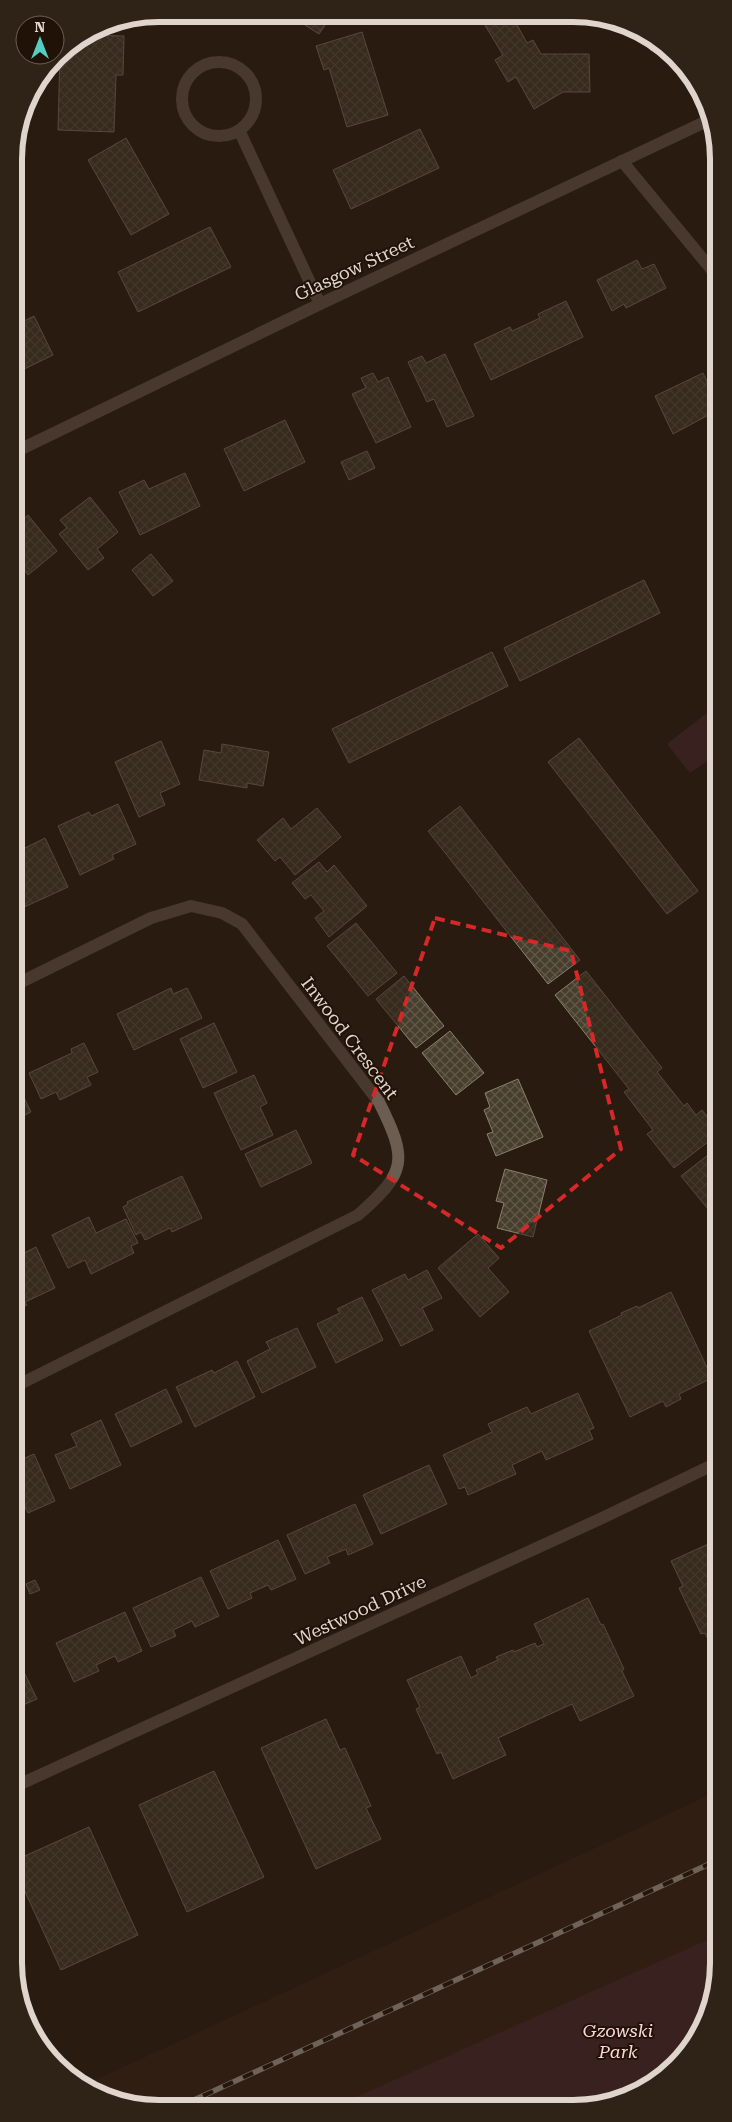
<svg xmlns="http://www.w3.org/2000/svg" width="732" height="2122" viewBox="0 0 732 2122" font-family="'Roboto Serif',serif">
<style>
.built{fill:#362213}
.park{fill:#4b2930}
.building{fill:url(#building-cross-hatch);stroke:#8a806d}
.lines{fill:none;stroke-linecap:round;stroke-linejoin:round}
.minor{stroke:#6d5c50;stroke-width:12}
.tertiary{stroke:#6d5c50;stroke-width:12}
.rail-casing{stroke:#c3b8b0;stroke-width:5.5}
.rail{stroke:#201207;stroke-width:4;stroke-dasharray:11;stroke-linecap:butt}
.marked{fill:none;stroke:#d62828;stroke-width:4;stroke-dasharray:10 6;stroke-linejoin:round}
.labels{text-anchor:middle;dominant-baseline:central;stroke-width:4;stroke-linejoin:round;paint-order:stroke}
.street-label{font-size:18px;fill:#dfd5cd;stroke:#201207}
.park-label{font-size:18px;font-style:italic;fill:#fcd5db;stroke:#201207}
.rim{fill:none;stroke:#dfd5cd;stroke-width:6}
</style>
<defs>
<pattern id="building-cross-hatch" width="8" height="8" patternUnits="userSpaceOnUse" patternTransform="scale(1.25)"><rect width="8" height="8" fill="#473e2d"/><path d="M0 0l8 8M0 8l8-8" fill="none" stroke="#61594a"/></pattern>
</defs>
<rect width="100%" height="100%" fill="#291b10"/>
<!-- built -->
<path class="built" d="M718 1791V1935L338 2105H132L89 2083Z"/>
<!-- park -->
<path class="park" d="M716 706V755L690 773 667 744Z
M718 1935V1971L707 2018 682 2058 645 2089 601 2105H338Z"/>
<!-- building -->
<path class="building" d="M283 15H332L319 34 291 16 290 19Z
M482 16H512L527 43 533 40 541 54H589L590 92H563L534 109 516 77 508 82 495 60 503 55 480 17Z
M362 32 388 115 347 127 329 68 324 70 316 46Z
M87 35 124 36 123 75H116L114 132 58 130 60 54 63 50Z
M645 40 658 47 651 51Z
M420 129 439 168 351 209 333 170Z
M126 138 169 214 131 235 88 160Z
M210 227 231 267 138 312 118 272Z
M637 260 642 269 654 264 666 288 626 308 624 304 612 311 597 280Z
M566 301 583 337 491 380 474 344 510 327 512 331 540 318 538 314Z
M34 316 53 355 14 374V326Z
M445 354 474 416 447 427 434 399 427 402 408 362 422 356 426 363Z
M373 373 378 382 388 377 411 427 376 443 352 394 366 388 361 378Z
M703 373 716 400V411L673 434 655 396Z
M285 420 305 462 244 491 224 449Z
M367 451 375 468 349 480 341 462Z
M185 473 200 506 140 535 119 492 144 480 149 489Z
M90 497 118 532 97 549 104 558 88 570 59 534 67 528 60 520Z
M28 515 57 551 28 575 23 568 15 575V526Z
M151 554 173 581 153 596 132 570Z
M644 580 660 613 520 681 504 648Z
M492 652 508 686 349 763 332 729Z
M579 738 698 891 667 914 548 762Z
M161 741 180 784 160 793 165 805 139 817 115 762Z
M222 744 269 752 263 786 247 783V788L199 780 204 750 221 753Z
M118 804 136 844 112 855 114 859 80 875 58 826 89 812 91 816Z
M460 806 580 960 548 984 428 831Z
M317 808 341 837 295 875 280 857 275 861 257 840 283 818 291 829Z
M45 838 68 887 20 909 15 898V853Z
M319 862 327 872 334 865 367 906 329 937 315 918 324 911 311 895 305 899 292 883Z
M356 923 397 973 368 996 327 946Z
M586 971 662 1068 657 1072 684 1106 687 1103 696 1115 702 1110 717 1129V1135L674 1168 647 1134 653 1130 624 1092 629 1089 555 995Z
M404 976 444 1026 416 1048 376 999Z
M171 988 173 994 187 988 202 1018 134 1050 117 1014Z
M214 1023 237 1072 203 1088 180 1039Z
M450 1031 484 1073 456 1095 422 1053Z
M84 1043 98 1072 87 1077 91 1085 60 1100 56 1092 41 1099 29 1073 72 1053 71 1049Z
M254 1075 267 1103 260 1107 273 1135 241 1150 214 1093Z
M15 1079 31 1112 15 1120Z
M518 1079 543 1137 496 1156 487 1134 493 1132 484 1110 490 1107 485 1093Z
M296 1130 312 1163 261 1187 245 1154Z
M717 1148V1210L713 1205 708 1209 681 1176Z
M505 1169 547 1180 533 1237 497 1228 504 1203 496 1201Z
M182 1176 202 1218 172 1232 170 1228 145 1240 141 1232 136 1235 123 1207 128 1204 127 1202Z
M89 1217 96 1233 126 1219 138 1243 131 1246 134 1253 91 1274 85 1260 68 1268 52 1235Z
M478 1234 499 1258 488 1268 509 1292 480 1317 438 1268Z
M36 1247 55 1288 25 1302 27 1305 16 1311V1257Z
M427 1270 442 1298 422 1308 433 1330 401 1346 372 1290 405 1274 408 1280Z
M671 1292 712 1378 679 1394 681 1399 666 1407 663 1401 630 1417 589 1331 622 1315 621 1313 637 1306 638 1308Z
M362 1297 383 1340 336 1363 317 1324 340 1313 337 1309Z
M297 1328 316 1367 262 1393 247 1361 270 1349 266 1342Z
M237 1361 255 1397 195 1427 176 1387 212 1370 214 1373Z
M166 1389 182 1422 131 1447 115 1414Z
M578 1393 594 1428 589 1430 593 1439 546 1460 542 1451 512 1465 516 1474 468 1495 465 1487 459 1489 443 1455 492 1432 488 1424 527 1407 531 1414Z
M101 1420 121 1465 70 1489 55 1455 77 1446 71 1434Z
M34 1454 55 1501 28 1513 25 1507 16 1511V1462Z
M429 1465 447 1504 381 1534 363 1495Z
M355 1504 373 1544 348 1555 346 1549 327 1557 330 1563 305 1574 287 1535Z
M278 1540 296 1579 271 1590 268 1585 250 1593 252 1598 228 1609 210 1571Z
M717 1540 718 1658 717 1659 705 1633 701 1634 679 1588 683 1586 671 1561Z
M201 1577 219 1616 195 1627 192 1621 173 1630 176 1636 151 1647 133 1608Z
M35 1580 40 1590 30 1594 26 1584Z
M588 1598 601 1625 603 1624 624 1669 622 1671 634 1696 580 1721 572 1704 498 1738 506 1755 453 1779 441 1752 437 1754 416 1709 420 1707 407 1680 461 1656 471 1678 478 1674 476 1670 498 1660 496 1657 513 1650 514 1652 535 1643 537 1647 544 1644 534 1624Z
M125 1612 142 1651 118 1662 115 1656 96 1665 99 1671 74 1682 56 1643Z
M22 1668 37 1699 16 1708V1671Z
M326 1719 340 1750 345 1748 371 1806 366 1808 381 1839 316 1869 261 1748Z
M214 1771 264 1877 187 1912 139 1805Z
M89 1827 138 1935 61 1970 16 1872V1860Z"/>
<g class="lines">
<!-- minor -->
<path class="minor" d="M182 99a37 37 0 1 1 74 0a37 37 0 1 1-74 0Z
M239 130 320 304
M622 161 716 275
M15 985 151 918 191 906 222 913 242 924 379 1102C408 1160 407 1172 358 1215L16 1386
M16 1786 600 1519 717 1463"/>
<!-- tertiary -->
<path class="tertiary" d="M15 452 320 304 709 120"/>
<defs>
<path id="rail" d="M183 2105 718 1860"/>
</defs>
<!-- rail casing -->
<use href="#rail" class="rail-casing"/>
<!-- rail -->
<use href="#rail" class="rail"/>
</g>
<!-- marked area -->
<path d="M0 0H732V2122H0ZM435 918 571 951 621 1149 501 1248 353 1155Z" fill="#291b10" fill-opacity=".55" fill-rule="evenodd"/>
<path class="marked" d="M435 918 571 951 621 1149 501 1248 353 1155Z"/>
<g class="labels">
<!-- street labels -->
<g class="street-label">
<text transform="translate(354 268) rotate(-25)">Glasgow Street</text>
<text transform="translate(350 1038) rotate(53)">Inwood Crescent</text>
<text transform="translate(360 1610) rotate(-25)">Westwood Drive</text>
</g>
<!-- park labels -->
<g class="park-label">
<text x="618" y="2030">Gzowski<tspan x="618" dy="21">Park</tspan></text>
</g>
</g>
<!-- crop -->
<path d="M0 0H732V2122H0ZM159 22H573A137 137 0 0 1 710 159V1963A137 137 0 0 1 573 2100H159A137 137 0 0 1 22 1963V159A137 137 0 0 1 159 22Z" fill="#2f2217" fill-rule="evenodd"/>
<path class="rim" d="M159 22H573A137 137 0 0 1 710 159V1963A137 137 0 0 1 573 2100H159A137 137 0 0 1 22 1963V159A137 137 0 0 1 159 22Z"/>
<!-- north arrow -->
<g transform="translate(40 40)"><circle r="24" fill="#201207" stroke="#6c6056"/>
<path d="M0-4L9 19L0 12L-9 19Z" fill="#56cec3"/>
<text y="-8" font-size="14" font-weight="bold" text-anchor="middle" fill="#dfd5cd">N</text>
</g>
</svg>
